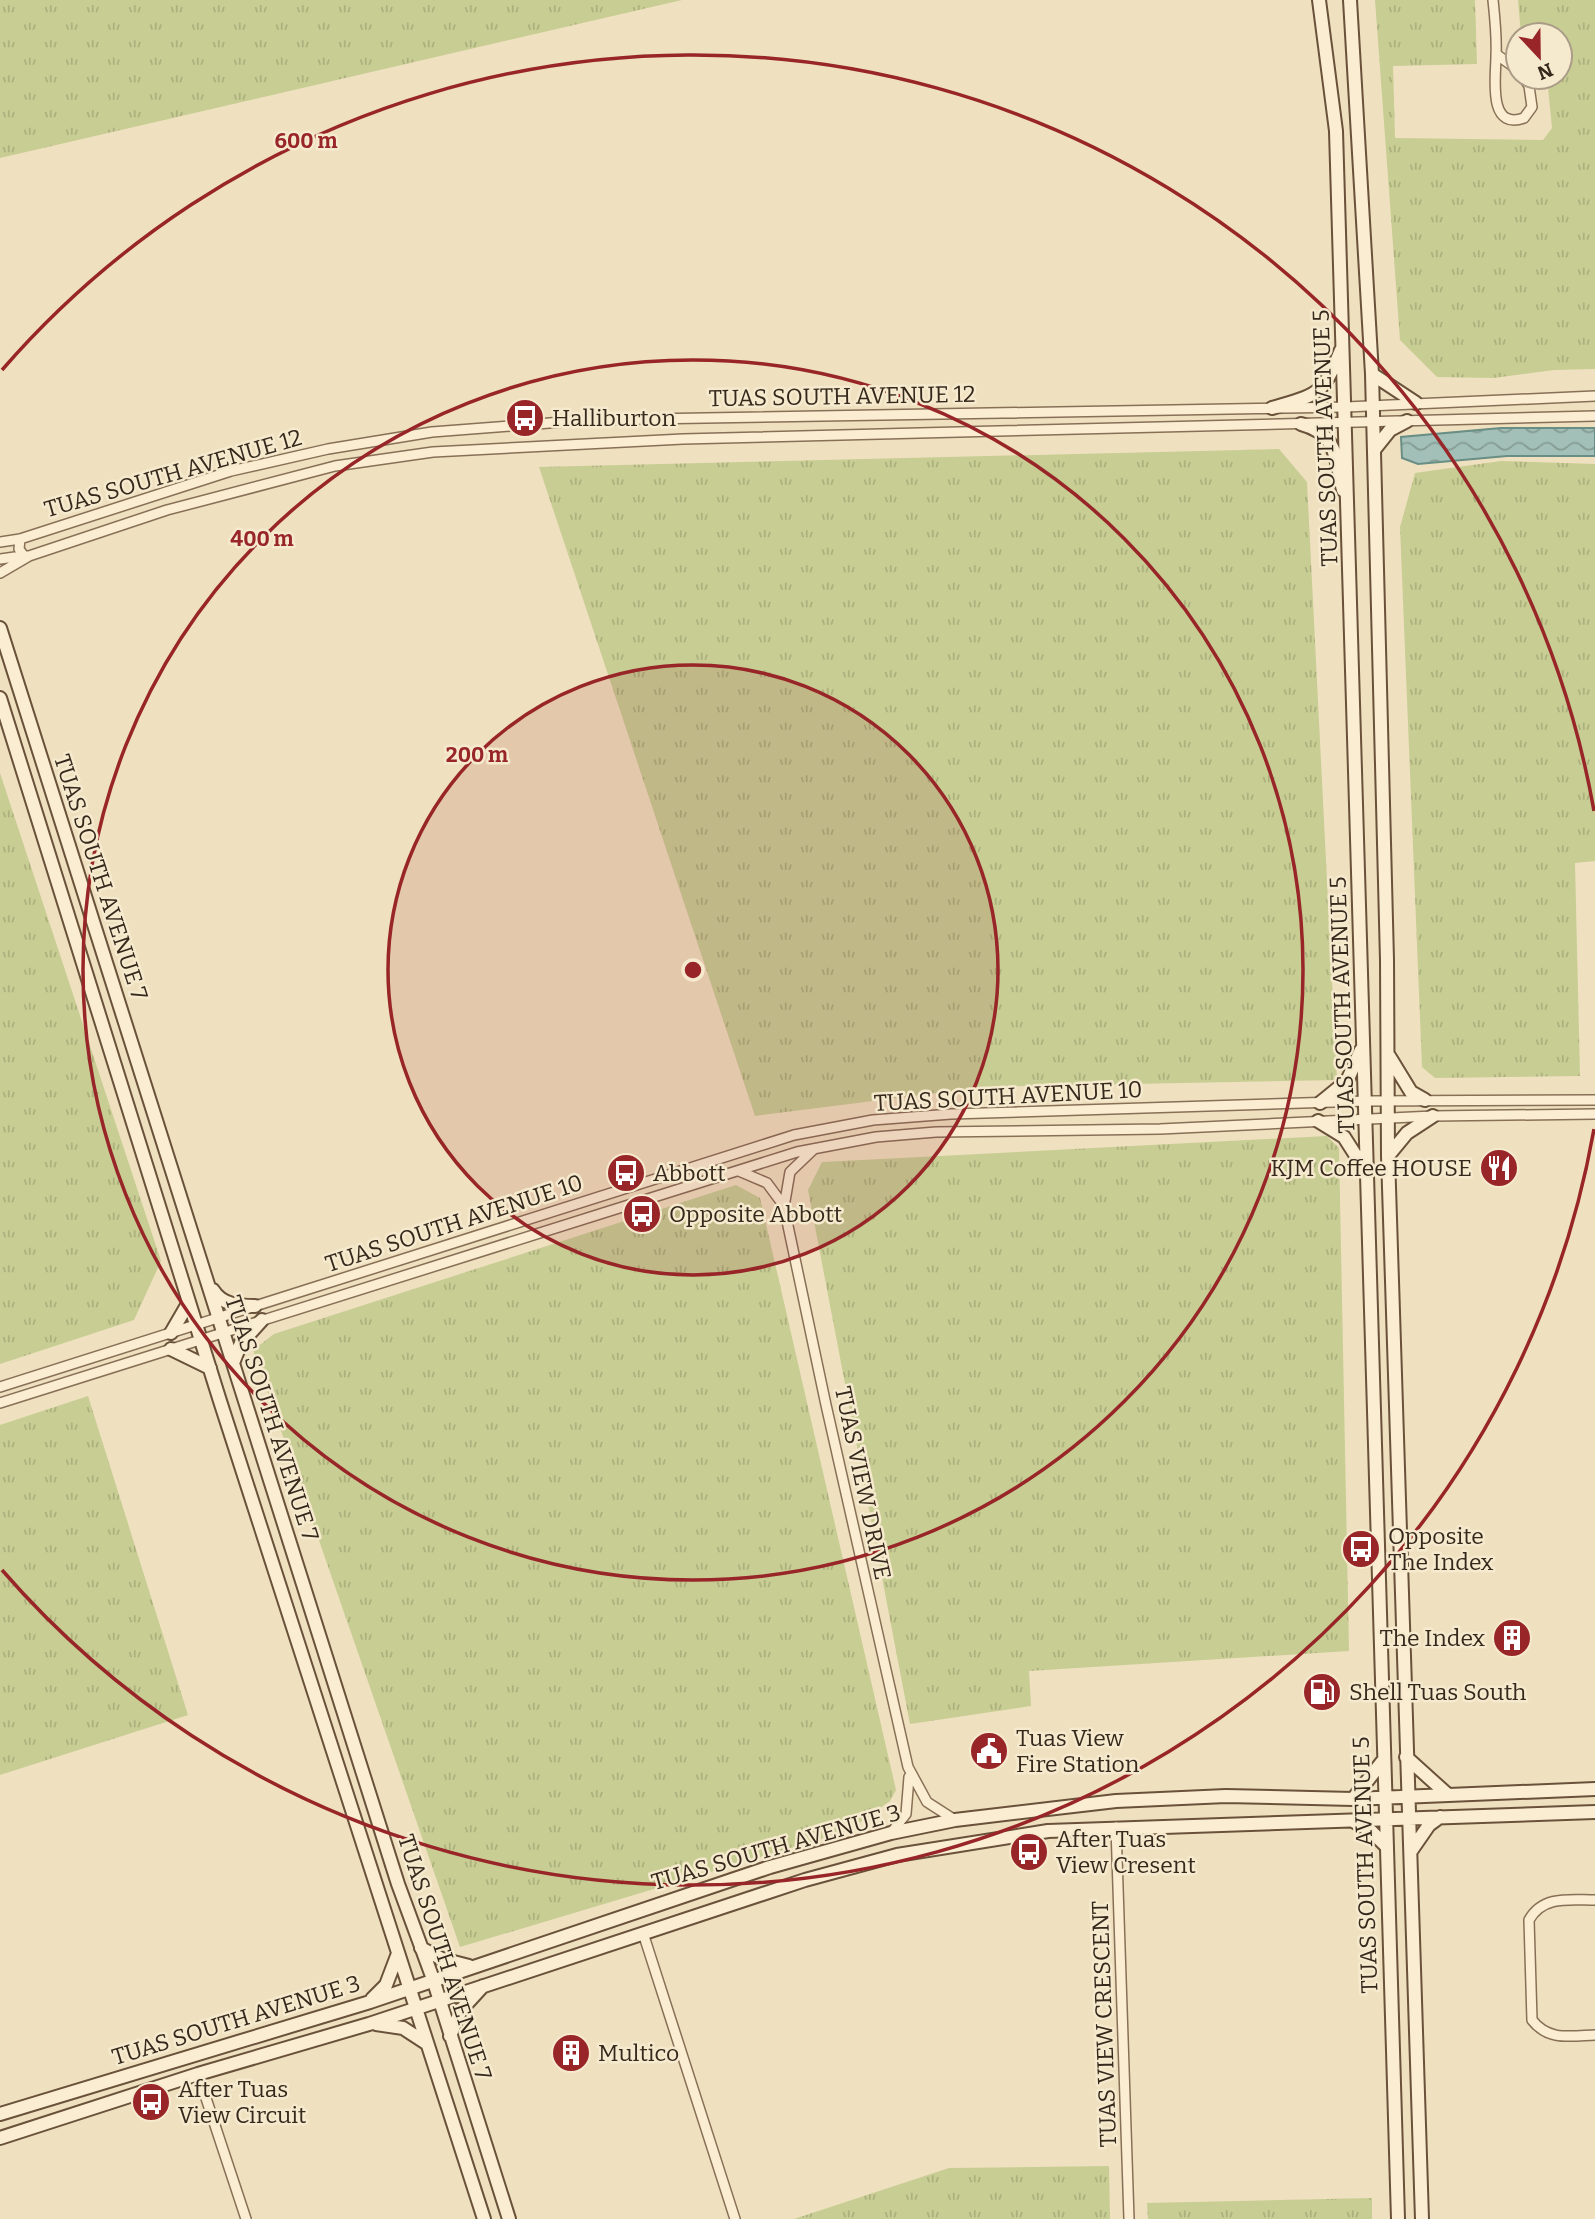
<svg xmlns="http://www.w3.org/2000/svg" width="1595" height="2219" viewBox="0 0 1595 2219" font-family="Bitter,serif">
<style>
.grass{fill:url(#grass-tufts)}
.water{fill:url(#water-waves);stroke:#698e85;stroke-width:2}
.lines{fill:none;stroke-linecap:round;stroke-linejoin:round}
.street-casing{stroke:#887057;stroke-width:12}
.secondary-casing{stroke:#69513a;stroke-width:16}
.street{stroke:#faedd2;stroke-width:9}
.secondary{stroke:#faedd2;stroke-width:12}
.ring{fill:none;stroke:#982528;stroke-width:3.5}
.labels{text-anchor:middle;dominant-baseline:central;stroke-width:5;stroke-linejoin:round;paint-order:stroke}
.street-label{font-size:23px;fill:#37281c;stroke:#f6eace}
.poi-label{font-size:23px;fill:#37281c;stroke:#f6eace;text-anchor:start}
.centre{fill:#982528;stroke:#f6eace;stroke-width:3.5}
.ring-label{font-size:21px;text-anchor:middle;font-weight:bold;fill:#982528;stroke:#f6eace;stroke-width:5;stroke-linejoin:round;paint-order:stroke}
</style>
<defs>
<pattern id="grass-tufts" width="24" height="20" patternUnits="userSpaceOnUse" patternTransform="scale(1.75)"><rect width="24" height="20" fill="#c7cd93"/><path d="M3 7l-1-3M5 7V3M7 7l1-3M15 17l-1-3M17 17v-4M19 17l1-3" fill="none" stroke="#acb07e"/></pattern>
<pattern id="water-waves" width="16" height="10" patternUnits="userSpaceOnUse" patternTransform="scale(1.75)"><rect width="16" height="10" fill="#a2c0b7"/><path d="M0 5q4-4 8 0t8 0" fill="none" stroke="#859c94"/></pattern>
</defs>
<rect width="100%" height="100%" fill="#efe0bf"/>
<!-- grass -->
<path class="grass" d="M0 0H682L0 158Z
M1375 0H1475L1477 64 1393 66 1395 138 1543 140 1552 128 1547 77H1560V35H1521L1518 0H1595V369L1554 370 1493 378 1437 377 1400 340Z
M1279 449 1307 482 1337 1080 984 1087 755 1116 539 467Z
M1501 461 1595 464V861L1575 863 1580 1076 1435 1078 1422 1067 1400 527 1415 473Z
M0 773 161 1261 134 1320 0 1364Z
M1327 1136 1339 1148 1349 1651 1029 1671 1031 1706 910 1724 808 1190 822 1162Z
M736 1185 760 1198 896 1790 890 1801 848 1831 460 1947 253 1350 274 1334Z
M88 1396 188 1715 0 1775V1425Z
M1109 2166 1110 2219H794L949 2168Z
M1372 2198V2219H1148L1147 2203Z"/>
<!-- water -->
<path class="water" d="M1501 428H1595V456H1507L1418 464 1402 458 1401 437Z"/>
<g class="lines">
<defs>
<path id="street" d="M1493 0C1495 19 1497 37 1496 56 1496 76 1487 131 1524 118L1532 107 1529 86 1523 77
M1496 54 1518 70
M20 539 19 549 24 556H29
M0 542 20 539 231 471 328 449 432 432 588 420 1346 407 1595 396
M0 559 22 556
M0 573 29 556 167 510 335 466 433 452 683 439 1595 416
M814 1149 790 1172 784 1207 826 1405 908 1767 927 1802 955 1820
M739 1171 767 1183 784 1206
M0 1387 794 1135 873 1120 951 1114 1367 1101 1595 1100
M0 1403 797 1152 876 1137 936 1132 1160 1129 1433 1116 1595 1114
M1116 1827 1129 2219
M891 1833 906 1814 909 1777
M1595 1900C1570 1900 1543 1895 1529 1920L1532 2020C1548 2041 1570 2036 1595 2035
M643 1933 735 2219
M198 2074 246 2219"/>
<path id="secondary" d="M1319 0 1336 131C1359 827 1375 1523 1398 2219
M1350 0 1372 374 1387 960 1388 1156 1422 2219
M1372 374 1416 403
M1272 408C1319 394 1322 396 1341 350
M1301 424C1338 434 1335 458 1343 490
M1374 450 1390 430 1407 421
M0 628 398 1884 433 1979 509 2219
M0 698 220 1401 484 2219
M1389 1056 1411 1092 1425 1100
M1320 1103 1347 1081 1361 1050
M1318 1121 1344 1137 1367 1173
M1388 1156 1407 1133 1433 1116
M213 1290C222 1305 239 1306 255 1306
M171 1333 189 1302
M171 1349 210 1368
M233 1363 241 1343 262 1320
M1406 1757 1447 1794
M1353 1799 1382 1762
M1353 1821 1371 1831 1386 1846
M1411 1851 1429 1825 1440 1817
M421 1948 442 1959 469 1966
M372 1999 386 1985 397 1956
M376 2024 403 2028 426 2043
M450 2036 461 2010 483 1986
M0 2114 370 2002 770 1867 891 1833 955 1820 1116 1801 1226 1796 1353 1799 1595 1789
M0 2138 198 2074 369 2024 805 1880 897 1855 1048 1831 1595 1812"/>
</defs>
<!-- street casing -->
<use href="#street" class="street-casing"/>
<!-- secondary casing -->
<use href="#secondary" class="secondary-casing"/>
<!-- street -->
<use href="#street" class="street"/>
<!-- secondary -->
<use href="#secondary" class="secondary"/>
</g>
<!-- distance rings -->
<circle cx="693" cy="970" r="305" fill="#982528" fill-opacity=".12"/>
<g class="ring">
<circle cx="693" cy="970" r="305"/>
<circle cx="693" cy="970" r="610"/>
<path d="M1594 1129A915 915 0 0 1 2 1570M2 370A915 915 0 0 1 1594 811"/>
</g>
<!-- icons -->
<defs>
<symbol id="bus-disc" viewBox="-11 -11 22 22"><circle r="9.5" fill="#982528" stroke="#f6eace"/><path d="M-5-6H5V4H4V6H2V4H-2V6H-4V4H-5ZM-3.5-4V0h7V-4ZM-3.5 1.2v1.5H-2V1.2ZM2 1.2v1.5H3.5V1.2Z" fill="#fff"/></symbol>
<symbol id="restaurant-disc" viewBox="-11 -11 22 22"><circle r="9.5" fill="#982528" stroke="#f6eace"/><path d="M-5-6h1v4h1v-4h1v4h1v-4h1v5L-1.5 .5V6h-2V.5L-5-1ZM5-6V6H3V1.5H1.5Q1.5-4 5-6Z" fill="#fff"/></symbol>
<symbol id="building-disc" viewBox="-11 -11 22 22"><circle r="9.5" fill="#982528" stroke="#f6eace"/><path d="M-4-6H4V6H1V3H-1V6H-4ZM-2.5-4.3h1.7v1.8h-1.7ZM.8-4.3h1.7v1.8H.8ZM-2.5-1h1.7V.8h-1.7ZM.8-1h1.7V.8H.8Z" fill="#fff"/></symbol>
<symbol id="fuel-disc" viewBox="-11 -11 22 22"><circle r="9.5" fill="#982528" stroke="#f6eace"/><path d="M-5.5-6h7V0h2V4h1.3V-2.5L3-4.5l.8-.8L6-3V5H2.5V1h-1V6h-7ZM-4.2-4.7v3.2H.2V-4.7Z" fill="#fff"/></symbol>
<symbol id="civic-disc" viewBox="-11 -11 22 22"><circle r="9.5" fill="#982528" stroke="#f6eace"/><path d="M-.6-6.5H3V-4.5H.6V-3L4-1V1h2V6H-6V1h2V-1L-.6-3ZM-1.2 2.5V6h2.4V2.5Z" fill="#fff"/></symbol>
</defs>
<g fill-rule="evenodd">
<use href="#bus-disc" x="503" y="396" width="44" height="44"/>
<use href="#restaurant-disc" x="1477" y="1146" width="44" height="44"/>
<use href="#bus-disc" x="604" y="1151" width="44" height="44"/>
<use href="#bus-disc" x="620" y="1192" width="44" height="44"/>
<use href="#bus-disc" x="1339" y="1527" width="44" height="44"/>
<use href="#building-disc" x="1490" y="1616" width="44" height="44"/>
<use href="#fuel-disc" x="1300" y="1670" width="44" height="44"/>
<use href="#civic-disc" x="967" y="1729" width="44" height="44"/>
<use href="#bus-disc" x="1007" y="1830" width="44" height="44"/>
<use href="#building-disc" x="549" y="2031" width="44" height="44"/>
<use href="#bus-disc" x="129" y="2080" width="44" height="44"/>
</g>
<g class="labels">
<!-- street labels -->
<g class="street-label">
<text transform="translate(842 396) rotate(-1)">TUAS SOUTH AVENUE 12</text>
<text transform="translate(1325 438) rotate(-92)">TUAS SOUTH AVENUE 5</text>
<text transform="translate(173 473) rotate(-16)">TUAS SOUTH AVENUE 12</text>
<text transform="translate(101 877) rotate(72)">TUAS SOUTH AVENUE 7</text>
<text transform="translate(1342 1005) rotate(-92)">TUAS SOUTH AVENUE 5</text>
<text transform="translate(1008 1096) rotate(-3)">TUAS SOUTH AVENUE 10</text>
<text transform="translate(454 1223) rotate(-18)">TUAS SOUTH AVENUE 10</text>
<text transform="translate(272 1418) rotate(72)">TUAS SOUTH AVENUE 7</text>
<text transform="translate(863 1483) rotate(78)">TUAS VIEW DRIVE</text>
<text transform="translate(776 1847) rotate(-16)">TUAS SOUTH AVENUE 3</text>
<text transform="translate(1365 1865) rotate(-92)">TUAS SOUTH AVENUE 5</text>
<text transform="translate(445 1957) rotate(72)">TUAS SOUTH AVENUE 7</text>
<text transform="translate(236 2020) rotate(-17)">TUAS SOUTH AVENUE 3</text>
<text transform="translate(1104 2024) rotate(-92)">TUAS VIEW CRESCENT</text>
</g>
<!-- poi labels -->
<g class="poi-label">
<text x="552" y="418">Halliburton</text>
<text x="1472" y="1168" text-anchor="end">KJM Coffee HOUSE</text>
<text x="653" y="1173">Abbott</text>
<text x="669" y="1214">Opposite Abbott</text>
<text x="1388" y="1536">Opposite<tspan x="1388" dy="26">The Index</tspan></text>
<text x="1485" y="1638" text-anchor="end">The Index</text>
<text x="1349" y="1692">Shell Tuas South</text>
<text x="1016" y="1738">Tuas View<tspan x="1016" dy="26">Fire Station</tspan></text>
<text x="1056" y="1839">After Tuas<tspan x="1056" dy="26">View Cresent</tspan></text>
<text x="598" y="2053">Multico</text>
<text x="178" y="2089">After Tuas<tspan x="178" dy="26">View Circuit</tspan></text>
</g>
</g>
<circle cx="693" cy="970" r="10" class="centre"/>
<g class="ring-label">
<text x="306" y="148">600 m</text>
<text x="262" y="546">400 m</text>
<text x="477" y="762">200 m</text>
</g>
<!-- north arrow -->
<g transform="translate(1539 56) rotate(158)"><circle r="33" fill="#f6eace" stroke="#aa9c87" stroke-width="2"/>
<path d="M0-5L12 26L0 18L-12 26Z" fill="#982528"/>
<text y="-10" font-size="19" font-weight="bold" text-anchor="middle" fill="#37281c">N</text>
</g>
</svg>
